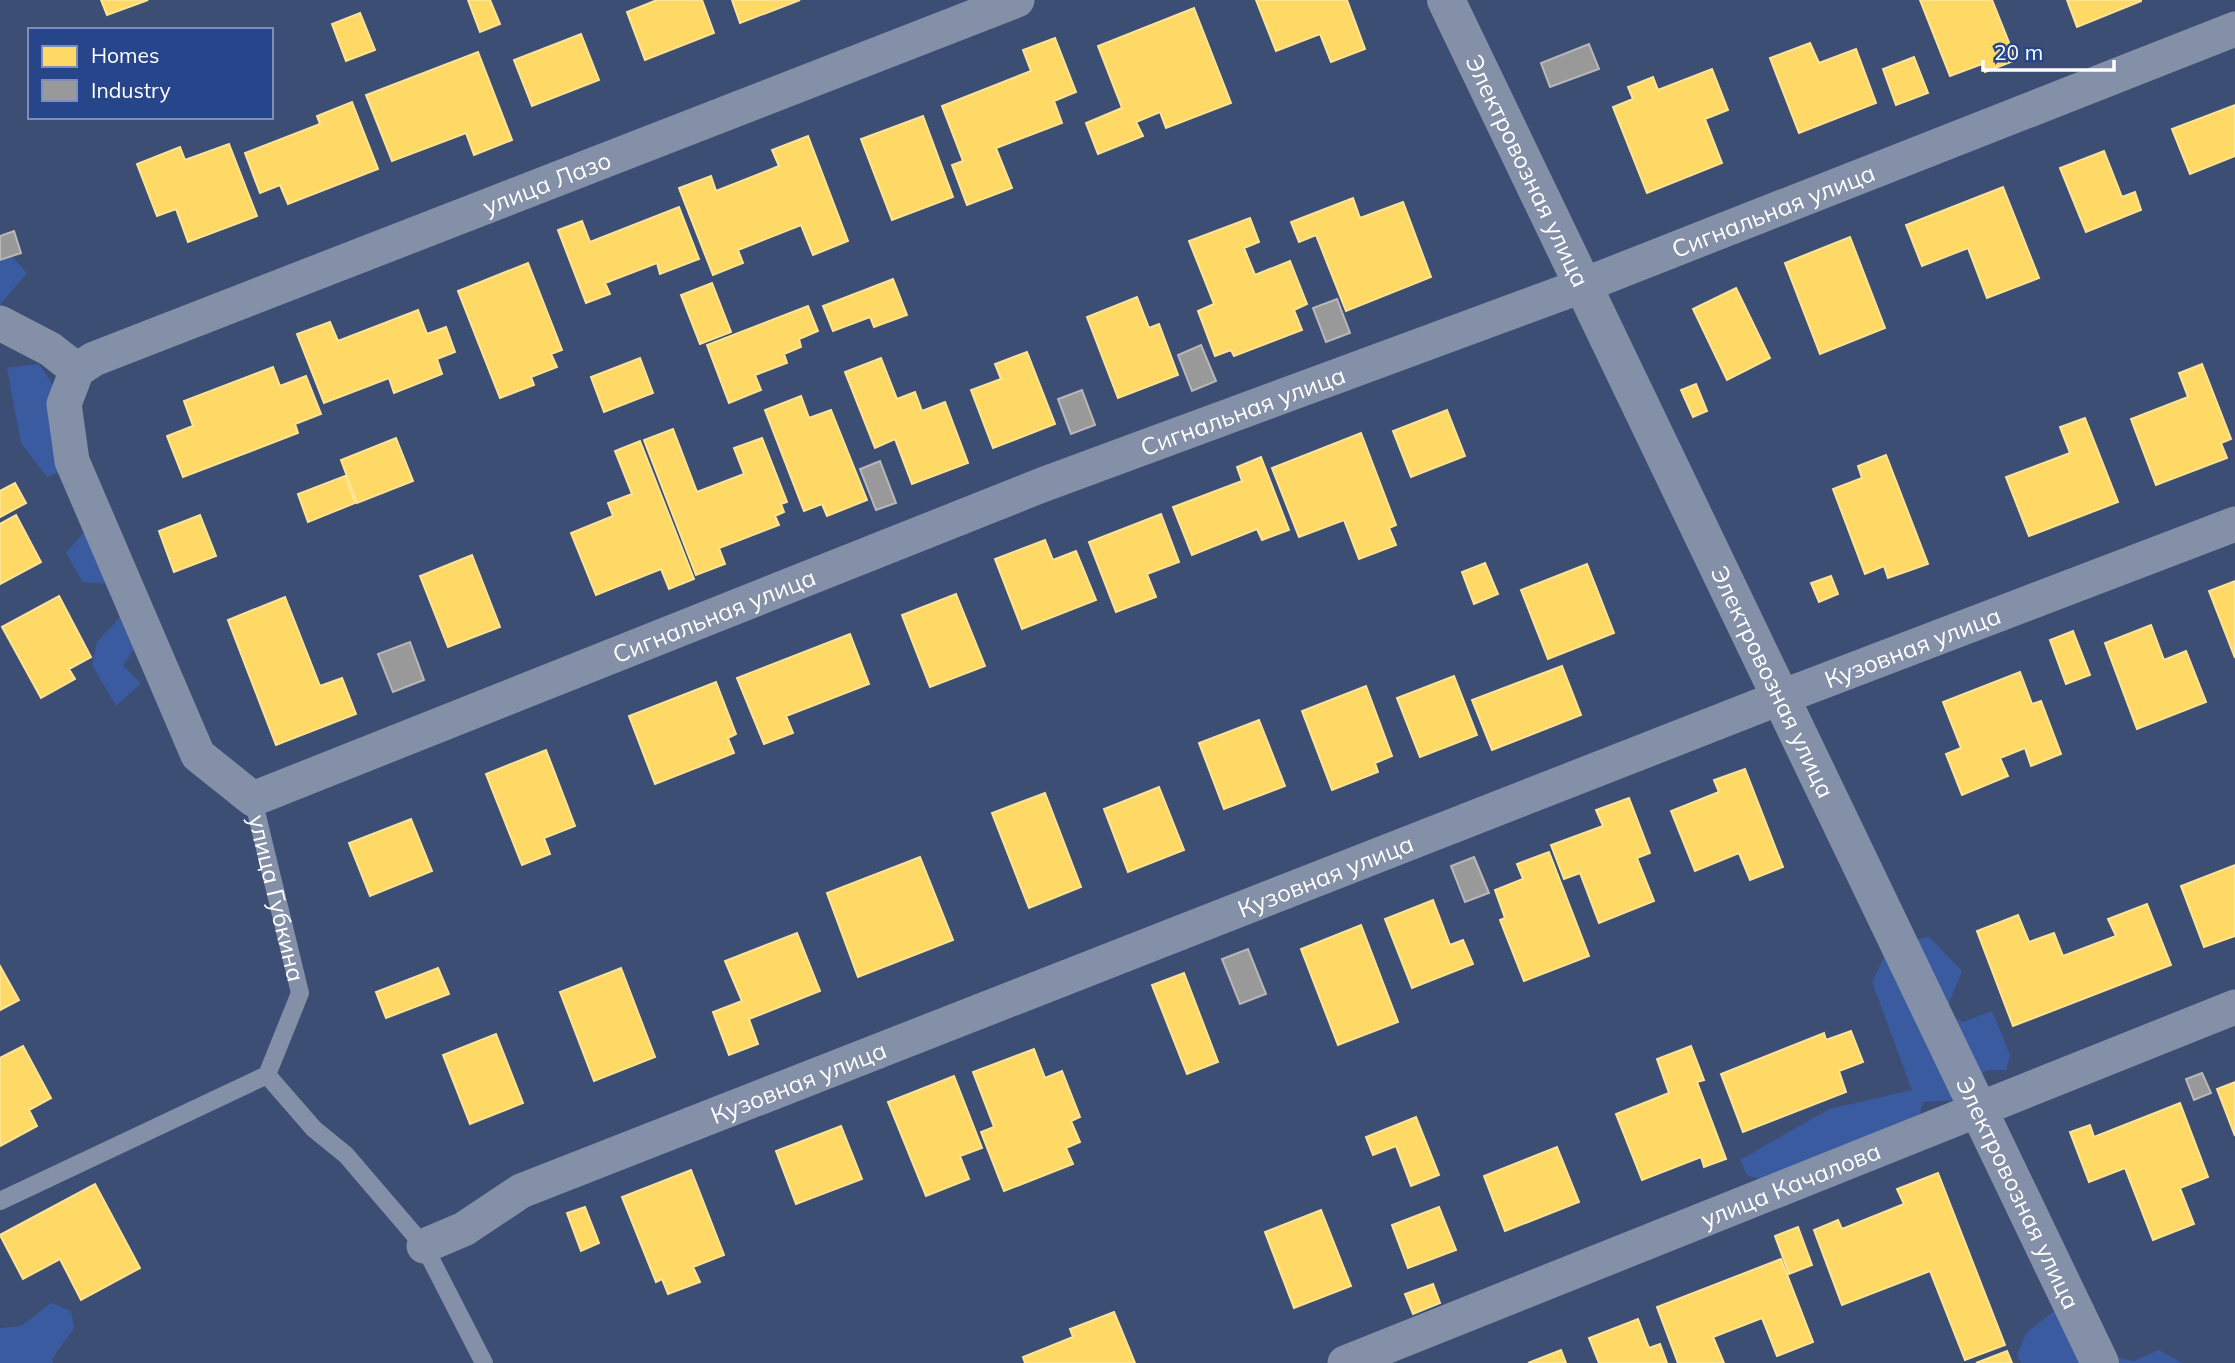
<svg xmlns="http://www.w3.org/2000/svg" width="2235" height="1363" viewBox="0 0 2235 1363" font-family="Mulish,sans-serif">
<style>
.green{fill:#3b5ba0}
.homes{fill:#ffd966;stroke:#ffe494;stroke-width:2}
.industry{fill:#999;stroke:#b8b8b8;stroke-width:2}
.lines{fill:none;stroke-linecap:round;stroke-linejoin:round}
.service{stroke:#848fa8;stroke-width:18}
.minor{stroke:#848fa8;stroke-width:35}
.tertiary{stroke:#848fa8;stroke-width:38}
.labels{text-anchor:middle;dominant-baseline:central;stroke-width:7;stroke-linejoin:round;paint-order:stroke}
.street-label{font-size:24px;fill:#fff;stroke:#27458a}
</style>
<rect width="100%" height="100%" fill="#3d4e74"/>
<!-- green -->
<path class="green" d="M0 247H3L27 273 0 305Z
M39 364 57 391 68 469 47 477 21 443 7 368Z
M114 530 109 584 83 582 66 553 83 533Z
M120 617 156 645 133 650 123 666 141 683 116 706 92 665 97 642Z
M1929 937 1962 971 1945 1013 1963 1022 1992 1011 2010 1055 2006 1070H1986L1956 1100 1923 1102 1913 1142 1902 1144 1896 1123 1811 1171 1763 1180 1747 1175 1740 1160 1829 1109 1912 1090 1872 982 1891 944Z
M51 1303 71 1311 74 1328 52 1359 53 1363H0V1328L21 1326Z
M2092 1306 2103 1324 2082 1352 2134 1361 2159 1350 2182 1363H2021L2017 1355 2026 1333 2057 1309Z"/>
<!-- homes -->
<path class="homes" d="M101 0H148L107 15Z
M468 0H490L500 24 480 32Z
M657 0H702L714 33 645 60 627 12Z
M732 0H800L740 23Z
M1256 0H1347L1365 49 1331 62 1320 34 1276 51Z
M1920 0H1992L2016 60 1985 72 1982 64 1950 76Z
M2067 0H2141V1L2077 27Z
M1194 8 1231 103 1166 128 1160 112 1136 122 1143 136 1098 154 1086 123 1122 108 1098 46Z
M360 13 375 50 346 61 332 24Z
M581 34 599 80 532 106 514 60Z
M1055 38 1076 92 1054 101 1062 123 996 148 1012 188 967 205 952 165 963 161 942 106 1031 71 1023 50Z
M1810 43 1819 63 1856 49 1876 103 1799 133 1770 58Z
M478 52 512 140 474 155 466 133 392 161 366 95Z
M1914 57 1928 93 1896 105 1883 69Z
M1712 69 1728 110 1705 119 1722 163 1647 193 1613 107 1633 99 1628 87 1653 77 1658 90Z
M352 102 378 169 288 204 280 185 260 193 245 153 320 124 317 116Z
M2235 105V156L2190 174 2172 129Z
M923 116 953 197 892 220 861 139Z
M808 136 848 241 813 255 801 225 738 250 743 263 713 275 679 188 711 176 716 191 779 166 772 150Z
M229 144 257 216 188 242 176 209 157 216 137 164 180 147 185 160Z
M2104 151 2122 197 2135 192 2141 210 2086 232 2060 168Z
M2003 187 2039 278 1987 298 1968 248 1922 266 1906 225Z
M1353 198 1360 218 1403 202 1431 277 1346 311 1316 235 1299 242 1291 222Z
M679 207 699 259 660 274 657 263 605 283 610 294 586 303 558 230 582 221 590 242Z
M1250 218 1259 242 1244 248 1255 275 1290 261 1307 304 1294 310 1302 330 1234 356 1231 350 1215 356 1198 311 1214 304 1189 241Z
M1850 237 1885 328 1820 354 1785 263Z
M528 263 562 350 551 354 557 367 531 377 534 385 500 398 458 291Z
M893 279 907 315 874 327 870 317 833 331 823 306Z
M712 283 731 332 700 344 681 295Z
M1736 288 1770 358 1727 380 1693 309Z
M1137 297 1149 328 1159 324 1178 375 1118 398 1087 317Z
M808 306 818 331 799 339 801 347 784 354 787 363 755 375 761 390 729 403 707 345Z
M418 310 427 334 446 327 455 352 437 359 442 374 394 393 389 378 324 403 297 334 330 322 338 341Z
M1027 352 1055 424 993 448 971 390 1001 379 995 364Z
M640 358 653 393 604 412 591 377Z
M881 358 897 399 915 392 922 411 945 402 968 463 912 484 895 439 875 448 845 372Z
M2202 364 2231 439 2221 443 2227 458 2156 485 2131 419 2188 397 2179 373Z
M273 367 280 386 306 376 321 414 295 424 298 433 183 477 167 436 193 426 184 401Z
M1696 384 1707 411 1693 417 1681 390Z
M801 396 809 418 831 410 867 500 827 516 822 504 804 511 765 410Z
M1447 410 1465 456 1411 477 1393 431Z
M2085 418 2118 502 2029 536 2006 477 2070 453 2060 427Z
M673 429 697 492 744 474 734 448 762 438 787 502 781 504 784 512 775 516 779 525 719 548 725 564 696 575 644 440Z
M1361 433 1396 525 1389 528 1396 545 1359 559 1344 520 1299 537 1272 468Z
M396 438 413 481 357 503 341 460Z
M640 441 694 579 669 589 661 569 596 595 571 533 613 516 608 503 632 494 615 451Z
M1886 455 1928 564 1888 578 1884 566 1865 574 1833 489 1862 478 1858 466Z
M1261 457 1289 530 1262 540 1257 529 1192 555 1173 507 1242 481 1237 467Z
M345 476 355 503 308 522 298 494Z
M15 483 26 503 0 517V491Z
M1161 514 1179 562 1147 574 1156 597 1116 612 1089 542Z
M16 515 41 562 0 584V524Z
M200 515 216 556 174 572 159 531Z
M1045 540 1053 560 1076 551 1096 600 1022 629 995 559Z
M472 555 500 627 448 647 420 576Z
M1485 563 1498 594 1474 604 1462 572Z
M1587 564 1614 633 1548 659 1521 590Z
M1831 576 1838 594 1819 602 1811 583Z
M2235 581V658L2209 591Z
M956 594 985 666 930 687 902 615Z
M59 596 91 657 69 669 75 679 41 698 2 627Z
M285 597 320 686 342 678 356 714 276 745 228 620Z
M2151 625 2164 660 2186 651 2206 702 2137 729 2105 643Z
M2073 631 2090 675 2066 684 2050 640Z
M850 634 869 684 786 716 793 733 764 744 737 678Z
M1562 666 1581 715 1492 750 1472 700Z
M2020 672 2032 704 2041 701 2061 754 2031 766 2025 748 2000 758 2008 776 1962 795 1946 754 1961 748 1943 702Z
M1454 676 1477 735 1420 757 1397 698Z
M716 682 736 734 728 738 734 753 655 784 629 716Z
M1366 686 1392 756 1375 763 1378 772 1332 790 1302 711Z
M1259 720 1285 786 1224 809 1199 743Z
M546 750 575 826 544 838 550 854 522 865 486 774Z
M1745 769 1783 867 1750 880 1739 853 1695 871 1671 811 1719 792 1714 780Z
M1159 787 1184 850 1128 872 1104 809Z
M1045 793 1081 887 1029 908 992 813Z
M1629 798 1650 853 1637 858 1654 901 1599 923 1580 873 1564 879 1551 845 1603 826 1596 810Z
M411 819 432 871 370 896 349 843Z
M1549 852 1589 956 1524 981 1500 920 1505 918 1495 890 1523 879 1517 864Z
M920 857 953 940 858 977 827 893Z
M2235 865V936L2204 947 2181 886Z
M1433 900 1450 945 1463 940 1473 964 1412 988 1385 919Z
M2147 904 2171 965 2013 1026 1977 931 2018 915 2029 942 2054 933 2063 956 2116 936 2108 919Z
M1361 925 1398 1022 1338 1045 1301 949Z
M797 933 820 991 749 1019 758 1044 729 1055 713 1012 742 1001 725 961Z
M0 966 19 1000 0 1010Z
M438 968 449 994 386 1018 376 992Z
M621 968 655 1057 594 1081 560 992Z
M1184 973 1218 1062 1187 1074 1152 985Z
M1851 1031 1863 1062 1839 1071 1846 1092 1743 1132 1721 1074 1824 1033 1826 1040Z
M496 1034 523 1103 470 1124 443 1055Z
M23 1046 51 1098 29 1110 37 1126 0 1146V1058Z
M1691 1046 1704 1080 1697 1082 1726 1159 1704 1167 1701 1157 1642 1180 1616 1114 1669 1093 1657 1059Z
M1034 1049 1045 1078 1062 1071 1080 1117 1071 1121 1080 1142 1066 1148 1073 1164 1004 1191 981 1132 994 1127 973 1072Z
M954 1076 982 1148 960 1156 969 1179 926 1196 888 1102Z
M2235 1082V1136L2217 1089Z
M2180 1103 2208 1177 2180 1188 2194 1224 2153 1240 2125 1168 2089 1182 2070 1132 2090 1125 2094 1137Z
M1416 1117 1439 1175 1411 1186 1396 1146 1373 1155 1366 1137Z
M841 1126 862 1179 796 1204 776 1151Z
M1557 1147 1579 1202 1505 1231 1484 1176Z
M691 1170 724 1255 693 1267 700 1282 668 1294 662 1279 656 1282 622 1197Z
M1938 1173 2005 1345 1965 1360 1930 1271 1842 1305 1814 1230 1838 1220 1842 1229 1904 1204 1897 1189Z
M95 1184 140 1268 81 1300 60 1259 23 1279 0 1235Z
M585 1207 599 1243 581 1251 567 1213Z
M1439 1207 1456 1250 1408 1268 1392 1225Z
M1321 1210 1351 1286 1294 1308 1265 1232Z
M1798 1227 1812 1265 1789 1274 1775 1236Z
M1781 1259 1813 1342 1777 1356 1762 1318 1713 1337 1724 1363H1678L1657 1307Z
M1433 1284 1440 1303 1413 1314 1405 1294Z
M1114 1312 1135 1363H1025L1023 1357 1073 1337 1070 1329Z
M1638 1319 1649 1348 1660 1344 1667 1363H1599L1589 1338Z
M1561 1350 1566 1363H1528Z
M2007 1351 2012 1363H1976Z"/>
<!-- industry -->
<path class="industry" d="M1589 44 1599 69 1550 87 1541 63Z
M14 231 21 253 0 260V236Z
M1337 299 1350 333 1326 342 1313 308Z
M1201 345 1216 381 1192 391 1178 355Z
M1082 390 1095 425 1071 434 1058 399Z
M880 461 896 503 876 510 860 469Z
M410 642 424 680 393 692 378 654Z
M1474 857 1489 893 1465 902 1451 866Z
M1248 949 1266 994 1240 1004 1222 959Z
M2202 1073 2211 1093 2194 1100 2186 1079Z"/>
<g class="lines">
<!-- service -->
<g class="service">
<path id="s1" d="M253 799 300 993 267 1075 314 1129 346 1155 424 1246 484 1363"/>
<path d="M0 1201 267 1075"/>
</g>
<!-- minor -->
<g class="minor">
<path id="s2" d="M0 323 50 349 77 370 64 404 72 461 198 755 253 799 1042 485 1584 285 2235 29"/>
<path id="s3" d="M77 370 94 359 1017 0"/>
<path id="s4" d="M424 1246 464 1229 521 1191 1782 697 2235 524"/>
<path id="s5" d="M1345 1363 2235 1007"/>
</g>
<!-- tertiary -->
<path class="tertiary" id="s6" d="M1446 0 2100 1363"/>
</g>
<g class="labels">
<!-- street labels -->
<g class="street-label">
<text stroke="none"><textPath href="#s6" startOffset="189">Электровозная улица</textPath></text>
<text stroke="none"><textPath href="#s3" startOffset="506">улица Лазо</textPath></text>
<text stroke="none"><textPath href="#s2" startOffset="2205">Сигнальная улица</textPath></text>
<text stroke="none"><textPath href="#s2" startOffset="1638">Сигнальная улица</textPath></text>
<text stroke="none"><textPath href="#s2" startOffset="1071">Сигнальная улица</textPath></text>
<text stroke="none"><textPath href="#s4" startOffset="1606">Кузовная улица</textPath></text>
<text stroke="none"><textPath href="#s6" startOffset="756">Электровозная улица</textPath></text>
<text stroke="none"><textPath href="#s4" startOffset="976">Кузовная улица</textPath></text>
<text stroke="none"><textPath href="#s1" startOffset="102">улица Губкина</textPath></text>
<text stroke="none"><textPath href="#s4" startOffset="410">Кузовная улица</textPath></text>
<text stroke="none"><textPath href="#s5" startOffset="480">улица Качалова</textPath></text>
<text stroke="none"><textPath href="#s6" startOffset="1323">Электровозная улица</textPath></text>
</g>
</g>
<!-- legend -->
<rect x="28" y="28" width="245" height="91" fill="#27458a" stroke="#7d8fb9" stroke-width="2"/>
<rect x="42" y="46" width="35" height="21" fill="#ffd966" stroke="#7d8fb9" stroke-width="2"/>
<text x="91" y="63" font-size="21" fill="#ffffff">Homes</text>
<rect x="42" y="80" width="35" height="21" fill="#999999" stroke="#7d8fb9" stroke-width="2"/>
<text x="91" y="98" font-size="21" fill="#ffffff">Industry</text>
<!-- scale -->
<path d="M1983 60v10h131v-10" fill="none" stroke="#ffffff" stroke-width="3.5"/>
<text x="1994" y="60" font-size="21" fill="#ffffff" stroke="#27458a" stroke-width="5" paint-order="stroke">20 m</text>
</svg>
